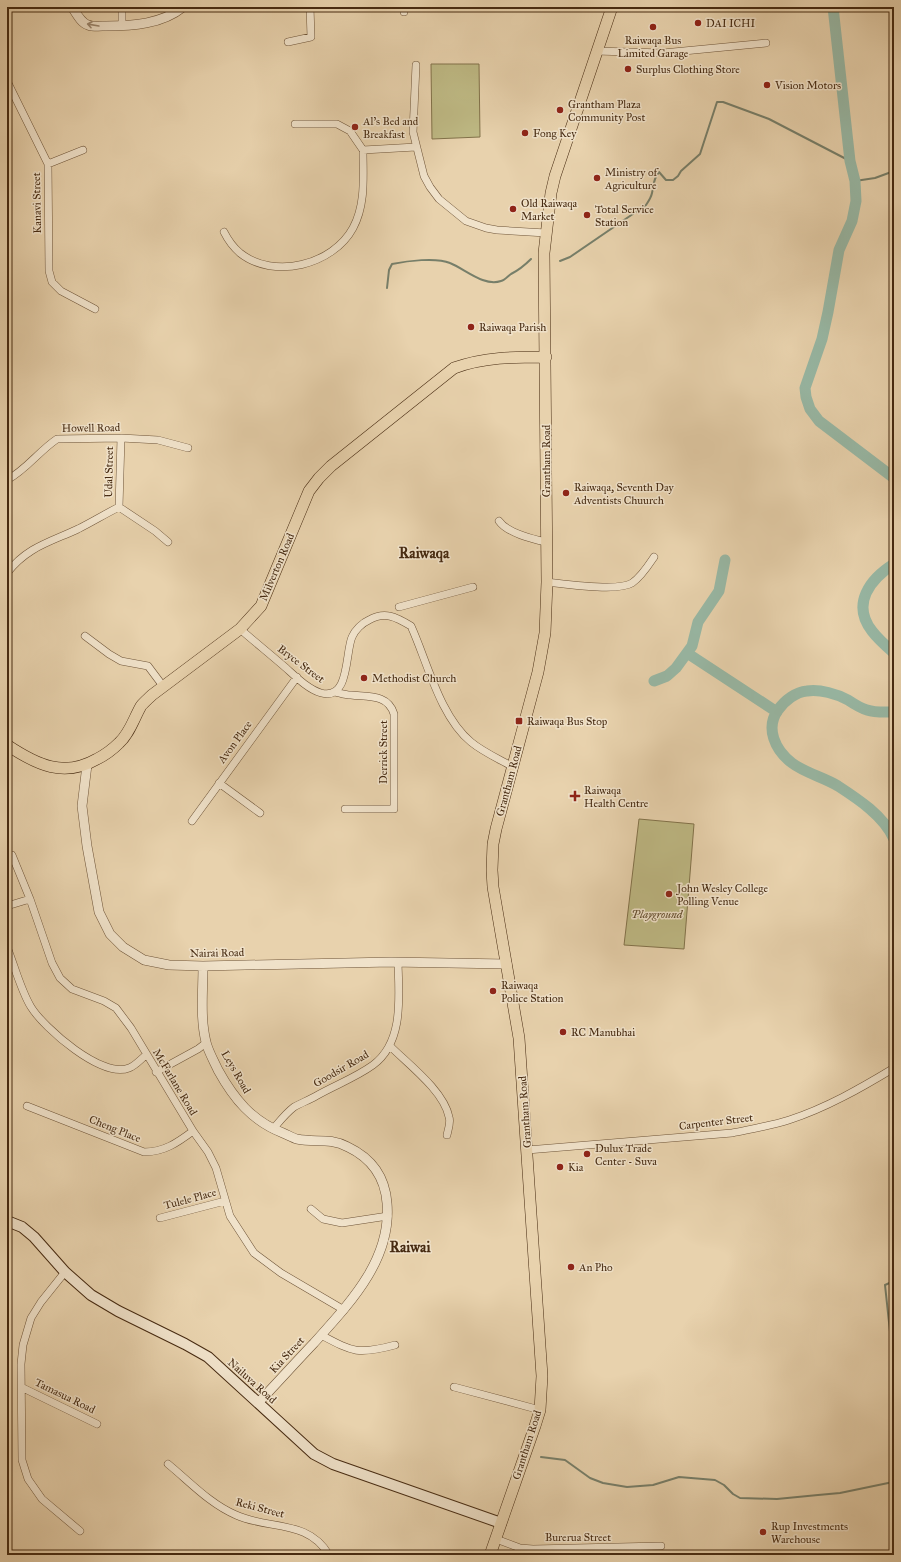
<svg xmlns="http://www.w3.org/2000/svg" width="901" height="1562" viewBox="0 0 901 1562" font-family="'IM FELL Great Primer',serif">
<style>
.park{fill:#beb984;stroke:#82724a}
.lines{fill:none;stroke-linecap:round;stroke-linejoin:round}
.stream{stroke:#777f6a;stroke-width:2}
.river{stroke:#98b8a5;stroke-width:11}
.minor-casing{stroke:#6e5438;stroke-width:8}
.tertiary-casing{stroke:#6e5438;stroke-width:10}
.secondary-casing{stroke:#462a11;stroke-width:12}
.primary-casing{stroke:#462a11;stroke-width:12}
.minor{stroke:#f0e2ca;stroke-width:7}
.tertiary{stroke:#f0e2ca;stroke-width:9}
.secondary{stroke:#f0e2ca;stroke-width:10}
.primary{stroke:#e8d2ad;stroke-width:11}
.oneway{stroke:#9b866e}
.poi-dot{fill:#8f2418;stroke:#f0e2ca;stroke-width:1.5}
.labels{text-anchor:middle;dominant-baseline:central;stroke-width:3;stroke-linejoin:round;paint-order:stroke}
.poi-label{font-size:11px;fill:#462a11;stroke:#f0e2ca;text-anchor:start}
.street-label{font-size:11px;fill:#462a11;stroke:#f0e2ca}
.park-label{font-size:11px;font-style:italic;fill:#5e4728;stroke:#f0e2ca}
.district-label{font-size:15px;font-weight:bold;fill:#462a11;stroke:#f0e2ca}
</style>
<rect width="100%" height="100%" fill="#e8d2ad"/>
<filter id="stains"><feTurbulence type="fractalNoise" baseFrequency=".005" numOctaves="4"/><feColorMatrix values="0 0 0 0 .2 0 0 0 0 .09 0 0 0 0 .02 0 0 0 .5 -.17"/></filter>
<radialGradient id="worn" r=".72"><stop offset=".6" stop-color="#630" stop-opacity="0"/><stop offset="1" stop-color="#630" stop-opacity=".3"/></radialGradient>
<!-- park -->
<path class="park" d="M431 64H479L480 137 432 139Z
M639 819 694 824 684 949 624 945Z"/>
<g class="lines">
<!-- stream -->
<path class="stream" d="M855 181 875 178 894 171
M560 261 570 257 646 205C648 202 651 198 652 193 654 185 653 179 659 172L666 180H673L678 176 681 171 700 154 717 102H723L769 119 850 161
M387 288 389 270 392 264C407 261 436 257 450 263 465 269 484 287 501 281 505 280 508 276 511 274 519 270 524 266 531 259
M894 1281 885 1285 894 1369
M541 1457 565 1460 590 1478 603 1483 627 1487 653 1485 679 1477 715 1480 724 1485 733 1494 740 1498 777 1499 818 1495 840 1493 893 1482 894 1480"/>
<!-- river -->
<path class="river" d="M833 7 850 161 855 181 856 201 852 221 839 250 828 312 822 339 805 388 806 397 810 409 819 421 894 478
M894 564C870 579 851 604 872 631 878 639 886 646 894 653
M687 653 777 712
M654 681 667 676 676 668 692 646 698 622 719 591 725 560
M894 712C885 712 876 713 867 710 860 708 854 704 848 700 837 694 820 689 807 691 796 692 785 700 778 710 765 728 775 750 792 763 805 773 823 777 838 786 858 799 884 816 894 839"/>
<defs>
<path id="minor" d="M122 7V26
M404 7V12
M288 42 311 37 310 7
M596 51 663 53 766 43
M416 65 413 132 424 176 430 187 439 199 466 221 486 228 497 230 546 233
M7 81 48 164 49 271 52 282 61 291 95 309
M295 124H337L350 131 363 150 416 147
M48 164 83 150
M224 232C228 240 233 247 240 253 274 280 333 265 353 228 366 204 363 176 363 150
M7 480C26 470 39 451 57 439L121 438 158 440 188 448
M119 507 121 438
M119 507 155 531 168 542
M499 521C507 533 533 539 546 542
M7 573C27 547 50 542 78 529 92 522 105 514 119 507
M547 582C565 584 618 592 632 583 641 577 648 566 654 557
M399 607 473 587
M240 629C255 642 271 655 286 668 296 677 308 689 321 693 350 701 345 653 352 637 355 630 362 623 369 620 385 611 396 617 411 626 427 661 440 717 471 742 483 752 499 759 513 767
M85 636 109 654 121 661 148 666 163 686
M335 692C340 693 345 695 351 695 368 697 388 694 394 714V809H345
M219 783 260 813
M192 821 297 677
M7 855H12L30 899 52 963 60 978 72 989 104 1001 116 1008 131 1028 193 1131 208 1152 216 1168 230 1216 254 1253 281 1273 344 1310
M7 906 30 899
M7 947C14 964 21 991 31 1007 44 1028 102 1079 129 1068 135 1066 141 1059 146 1055
M390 1046C408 1064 444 1091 449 1117 451 1122 448 1130 447 1135
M156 1072 198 1049 206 1043
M27 1106 144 1152C164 1152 177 1143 193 1131
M273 1129C279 1122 286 1113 294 1107 301 1103 309 1100 316 1096 335 1085 355 1078 373 1065 404 1042 399 997 398 963
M527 1150 732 1133C751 1129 770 1126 789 1120 826 1108 861 1088 894 1068
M311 1209 323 1219 342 1223 388 1216
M160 1218 225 1201
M65 1272 41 1302 31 1318 23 1345 21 1364 22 1460 28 1479 42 1499 80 1531
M321 1335C353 1352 358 1355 395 1345
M454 1387 540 1410
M23 1388 97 1424
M168 1464C190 1482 210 1504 236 1515 269 1530 308 1519 329 1555
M496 1539 520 1548 533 1549 661 1546"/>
<path id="tertiary" d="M72 7C76 13 81 23 88 25 93 27 101 26 106 26 133 26 162 24 183 7
M87 765 82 806 87 846 99 912 110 934 123 947 144 960 169 965 203 966 391 962 507 964
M203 966C203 991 200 1018 206 1042 208 1051 214 1061 218 1070 234 1099 252 1121 283 1133 288 1135 293 1138 297 1139 315 1143 329 1137 348 1147 371 1158 385 1177 387 1203 392 1260 349 1304 314 1343 295 1363 277 1383 258 1403"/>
<path id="secondary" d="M7 1221 22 1227 34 1237 65 1272 91 1295 118 1311 185 1344 208 1357 314 1454 333 1464 501 1523"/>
<path id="primary" d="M7 745C37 765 64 778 97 759 105 755 113 749 119 743 130 733 134 718 141 706 144 702 148 699 152 695L240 629 261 606 309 491 319 478 331 466 454 368C484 357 514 357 546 357
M490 1555 535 1426 540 1410 542 1376 519 1038 493 887 492 870 493 844 496 829 538 672 545 633 547 582 544 253 551 193 555 176 612 7"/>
</defs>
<!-- minor casing -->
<use href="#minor" class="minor-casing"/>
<!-- tertiary casing -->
<use href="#tertiary" class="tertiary-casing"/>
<!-- secondary casing -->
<use href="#secondary" class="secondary-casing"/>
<!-- primary casing -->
<use href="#primary" class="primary-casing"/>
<!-- minor -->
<use href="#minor" class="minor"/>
<!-- tertiary -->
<use href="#tertiary" class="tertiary"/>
<!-- secondary -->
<use href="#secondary" class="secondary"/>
<!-- primary -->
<use href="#primary" class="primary"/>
</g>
<!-- one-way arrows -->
<defs><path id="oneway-shaft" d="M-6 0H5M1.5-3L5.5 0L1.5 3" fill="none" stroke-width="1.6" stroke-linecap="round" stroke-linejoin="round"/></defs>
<use class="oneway" href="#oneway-shaft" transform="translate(93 25) rotate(-170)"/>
<!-- markers -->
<g class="poi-dot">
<circle cx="698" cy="23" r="4"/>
<circle cx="653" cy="27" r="4"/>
<circle cx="628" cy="69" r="4"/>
<circle cx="767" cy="85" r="4"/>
<circle cx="560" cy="110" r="4"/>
<circle cx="355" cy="127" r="4"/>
<circle cx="525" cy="133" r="4"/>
<circle cx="597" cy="178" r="4"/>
<circle cx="513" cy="209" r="4"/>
<circle cx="587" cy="215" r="4"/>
<circle cx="471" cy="327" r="4"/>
<circle cx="566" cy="493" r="4"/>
<circle cx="364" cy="678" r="4"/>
<rect x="515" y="717" width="8" height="8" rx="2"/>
<path d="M573 790h4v4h4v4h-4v4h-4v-4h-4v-4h4z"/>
<circle cx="669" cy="894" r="4"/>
<circle cx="493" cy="991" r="4"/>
<circle cx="563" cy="1032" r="4"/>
<circle cx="587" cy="1154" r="4"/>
<circle cx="560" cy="1167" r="4"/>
<circle cx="571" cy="1267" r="4"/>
<circle cx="763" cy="1532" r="4"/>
</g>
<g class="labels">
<!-- poi labels -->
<g class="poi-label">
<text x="706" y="23">DAI ICHI</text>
<text x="653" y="40" text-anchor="middle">Raiwaqa Bus<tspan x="653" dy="13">Limited Garage</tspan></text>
<text x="636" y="69">Surplus Clothing Store</text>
<text x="775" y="85">Vision Motors</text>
<text x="568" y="104">Grantham Plaza<tspan x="568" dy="13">Community Post</tspan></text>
<text x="363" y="121">Al's Bed and<tspan x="363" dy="13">Breakfast</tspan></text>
<text x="533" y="133">Fong Key</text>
<text x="605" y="172">Ministry of<tspan x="605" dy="13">Agriculture</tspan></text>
<text x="521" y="203">Old Raiwaqa<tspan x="521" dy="13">Market</tspan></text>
<text x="595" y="209">Total Service<tspan x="595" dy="13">Station</tspan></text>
<text x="479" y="327">Raiwaqa Parish</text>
<text x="574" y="487">Raiwaqa, Seventh Day<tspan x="574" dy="13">Adventists Chuurch</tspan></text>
<text x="372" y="678">Methodist Church</text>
<text x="527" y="721">Raiwaqa Bus Stop</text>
<text x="584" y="790">Raiwaqa<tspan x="584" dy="13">Health Centre</tspan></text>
<text x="677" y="888">John Wesley College<tspan x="677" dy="13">Polling Venue</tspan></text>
<text x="501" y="985">Raiwaqa<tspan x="501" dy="13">Police Station</tspan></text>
<text x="571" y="1032">RC Manubhai</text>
<text x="595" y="1148">Dulux Trade<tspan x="595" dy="13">Center - Suva</tspan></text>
<text x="568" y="1167">Kia</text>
<text x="579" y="1267">An Pho</text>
<text x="771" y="1526">Rup Investments<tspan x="771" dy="13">Warehouse</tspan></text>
</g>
<!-- street labels -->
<g class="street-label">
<text transform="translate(37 203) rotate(-91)">Kanavi Street</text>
<text transform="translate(91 428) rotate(-1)">Howell Road</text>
<text transform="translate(546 461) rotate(-90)">Grantham Road</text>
<text transform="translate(109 472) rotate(-89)">Udal Street</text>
<text transform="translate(277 567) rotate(-67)">Milverton Road</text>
<text transform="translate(301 664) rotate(37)">Bryce Street</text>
<text transform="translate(235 742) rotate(-54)">Avon Place</text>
<text transform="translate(383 752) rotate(-90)">Derrick Street</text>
<text transform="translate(509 781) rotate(-75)">Grantham Road</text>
<text transform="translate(217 953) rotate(-1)">Nairai Road</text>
<text transform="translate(341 1069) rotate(-30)">Goodsir Road</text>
<text transform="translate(236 1072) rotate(60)">Leys Road</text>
<text transform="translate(175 1082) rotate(59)">McFarlane Road</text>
<text transform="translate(525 1112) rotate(-94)">Grantham Road</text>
<text transform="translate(716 1122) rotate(-7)">Carpenter Street</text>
<text transform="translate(115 1129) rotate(22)">Cheng Place</text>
<text transform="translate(190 1199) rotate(-15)">Tulele Place</text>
<text transform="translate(287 1355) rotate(-47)">Kia Street</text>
<text transform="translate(252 1381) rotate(42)">Nailuva Road</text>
<text transform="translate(65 1396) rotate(26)">Tamasua Road</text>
<text transform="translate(527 1445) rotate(-72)">Grantham Road</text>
<text transform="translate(260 1508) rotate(15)">Reki Street</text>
<text x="578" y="1537">Burerua Street</text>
</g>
<!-- park labels -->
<g class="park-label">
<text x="657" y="914">Playground</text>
</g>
<!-- district labels -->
<g class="district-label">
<text x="424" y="553">Raiwaqa</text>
<text x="410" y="1247">Raiwai</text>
</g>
</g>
<!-- margin -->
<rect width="901" height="1562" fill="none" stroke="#e8d2ad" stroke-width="24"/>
<rect x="8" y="8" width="885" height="1546" fill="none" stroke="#462a11" stroke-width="2"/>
<rect x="12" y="12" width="877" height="1538" fill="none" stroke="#462a11"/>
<rect width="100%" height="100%" filter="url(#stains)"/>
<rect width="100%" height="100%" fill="url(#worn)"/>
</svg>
